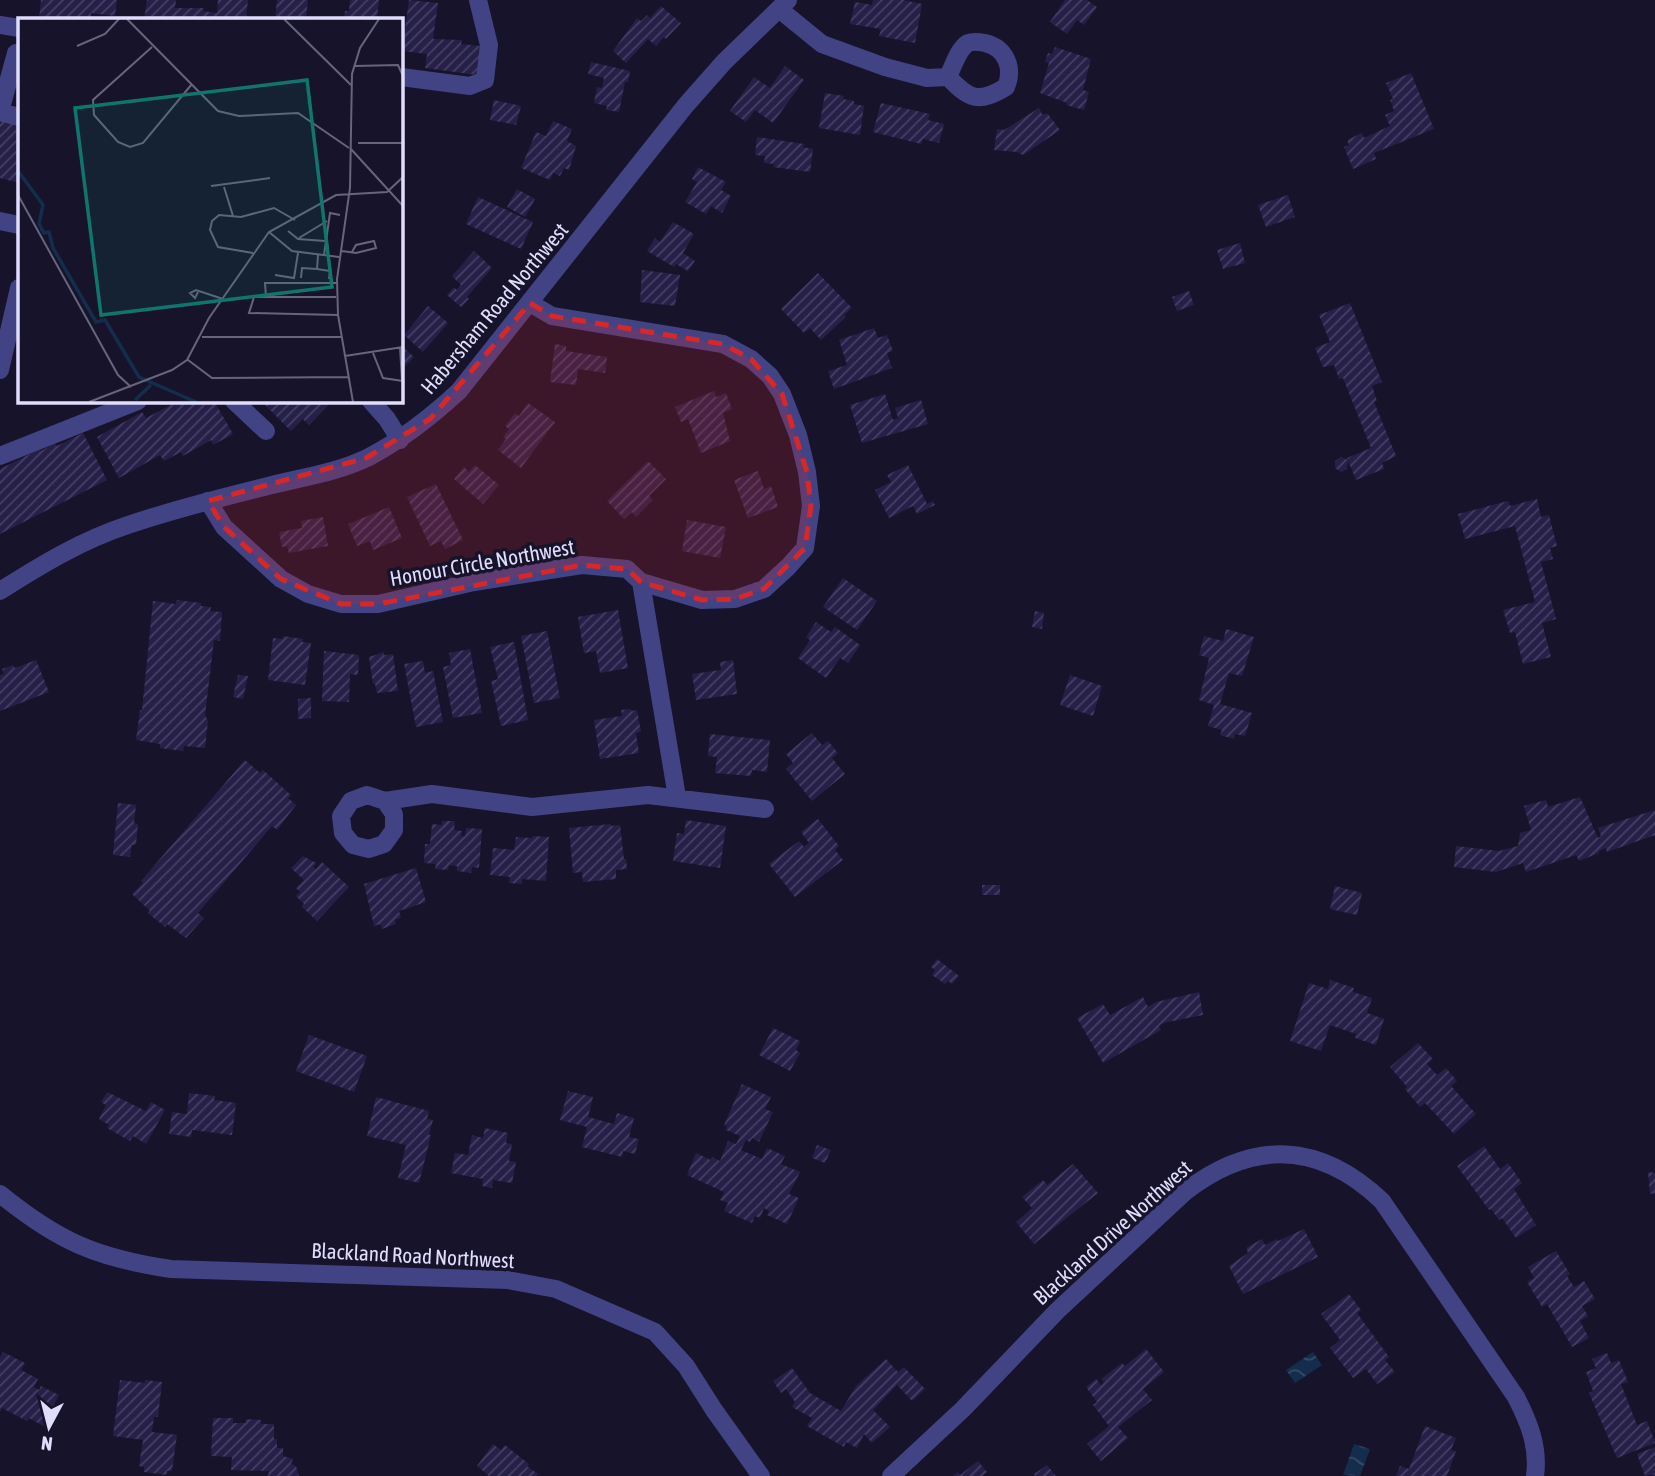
<svg xmlns="http://www.w3.org/2000/svg" width="1655" height="1476" viewBox="0 0 1655 1476" font-family="'Asap Condensed',sans-serif">
<style>
.water{fill:url(#water-waves)}
.building{fill:url(#building-hatch)}
.lines{fill:none;stroke-linecap:round;stroke-linejoin:round}
.minor{stroke:#424385;stroke-width:18}
.tertiary{stroke:#424385;stroke-width:18}
.marked{fill:#d62828;fill-opacity:0.2;stroke:#d62828;stroke-width:5;stroke-dasharray:14 9;stroke-linejoin:round}
.labels{text-anchor:middle;dominant-baseline:central;stroke-width:7;stroke-linejoin:round;paint-order:stroke}
.street-label{font-size:21px;fill:#e0defc;stroke:#16132a}
.inset-river{fill:none;stroke:#142d4d;stroke-width:3.5}
.inset-road{fill:none;stroke:#67647e;stroke-width:2}
.view{fill:#0f766e;fill-opacity:0.15;stroke:#0f766e;stroke-width:3.5}
.inset-edge{fill:none;stroke:#e0defc;stroke-width:3.5}
</style>
<defs>
<pattern id="water-waves" width="16" height="10" patternUnits="userSpaceOnUse" patternTransform="scale(1.75)"><rect width="16" height="10" fill="#142d4d"/><path d="M0 5q4-4 8 0t8 0" fill="none" stroke="#364b68"/></pattern>
<pattern id="building-hatch" width="6" height="6" patternUnits="userSpaceOnUse" patternTransform="scale(1.75)"><rect width="6" height="6" fill="#262049"/><path d="M-1 1l2-2M0 6l6-6M5 7l2-2" fill="none" stroke="#454064"/></pattern>
</defs>
<rect width="100%" height="100%" fill="#16132a"/>
<!-- water -->
<path class="water" d="M1313 1352 1322 1365 1295 1383 1286 1370Z
M1354 1444 1370 1449 1360 1476 1343 1475Z"/>
<!-- building -->
<path class="building" d="M41 0H117L115 16 91 13V19H39Z
M147 0H176L175 8H204L203 11 217 13 218 0H248L246 19H144Z
M277 0H308L306 19H275Z
M350 0H379L377 19H344L345 11H349Z
M409 0 438 3 433 39 462 40 461 44 481 46 477 75 425 68 427 54 402 51Z
M873 0H903L922 4 915 43 879 36 881 29 850 24 855 2 872 5Z
M1065 0H1087L1097 7 1084 25 1077 20 1067 34 1050 22Z
M661 6 681 23 666 39 664 37 656 46 648 39 626 63 613 51 637 18 641 21 647 15 650 18Z
M1055 47 1091 59 1083 90 1089 92 1084 110 1066 105 1067 103 1040 93 1049 63 1045 62 1048 53 1052 54Z
M591 62 630 71 628 82H625L619 112 606 110 607 106 594 103 597 87 602 88 604 78 588 74Z
M785 66 804 80 773 123 755 110 746 122 730 111 754 77 770 88Z
M1411 73 1434 129 1374 153 1376 159 1353 169 1344 147 1349 145 1347 140 1362 133 1364 138 1390 126 1385 115 1394 111 1390 100 1393 99 1386 83Z
M825 93 844 96 843 99 854 101V104L864 106 860 135 819 128Z
M494 100 521 106 516 125 490 120Z
M881 103 930 114 928 120 944 124 939 143 923 139 921 144 873 132Z
M1039 108 1042 114H1048L1060 130 1023 155 1017 152 994 150 997 129 1004 130Z
M0 120 19 124V183L0 178Z
M553 121 572 129 567 141 576 146 569 170 564 168 560 176 553 173 550 180 521 168 536 132 546 136Z
M757 137 804 144 803 147 813 149 810 172 773 167 774 164 764 163 765 156 755 155Z
M698 167 726 182 721 190 731 196 722 213 711 206 706 214 685 202 697 182 692 179Z
M517 189 535 199 525 217 507 207Z
M1288 195 1295 217 1266 227 1258 205Z
M478 197 533 222 521 249 466 224Z
M673 222 694 234 683 253 695 261 688 271 676 264 674 267 647 251 655 238 660 242Z
M1240 243 1245 263 1223 269 1217 250Z
M474 251 492 268 467 297 469 299 461 307 447 295 454 287 457 290 461 285 452 276Z
M642 270 680 275 675 306 640 302Z
M818 273 852 308 844 315 846 317 821 340 810 328 804 333 781 309Z
M1189 291 1194 305 1177 311 1172 297Z
M1350 303 1382 382 1372 386 1377 401 1374 402 1396 456 1382 463 1384 469 1356 480 1348 461 1347 469 1341 472 1335 468V461L1341 457 1348 460 1347 458 1371 448 1343 378 1339 379 1334 365 1323 367 1315 348 1330 342 1319 315Z
M428 306 448 323 423 352 404 335Z
M874 328 878 338 887 335 893 351 887 353 892 368 834 389 828 371 847 365 839 340Z
M555 344 566 346V351L607 357 605 373 578 369 576 385 550 382Z
M401 345 414 357 401 371Z
M714 391 716 397 726 393 732 409 723 413 730 441 701 453 688 419 681 422 675 407Z
M885 394 893 420 898 418 895 408 921 400 928 424 862 443 850 405Z
M178 401H193L195 403 214 401 233 434 213 445 211 440 183 456 181 452 164 461 160 455 119 478 97 437 142 412 146 418Z
M261 401H332L309 425 303 419 291 431Z
M528 403 555 422 521 468 498 450 506 439 503 437 509 429 505 426 515 413 519 416Z
M83 433 107 480 0 534V469L40 449 41 451 55 443 57 446Z
M648 461 666 479 649 496 653 500 636 517 632 512 624 519 607 501Z
M475 465 499 485 483 504 454 479 464 467 469 472Z
M908 465 927 504 933 501 935 505 917 514 913 506 889 518 875 490 891 482 887 475Z
M758 471 764 489 771 486 778 507 748 518 734 480Z
M436 484 463 540 445 549 441 541 430 546 407 497Z
M1537 499 1541 517 1549 515 1557 546 1550 548 1553 559 1541 562 1556 619 1542 623 1551 657 1523 664 1515 632 1510 633 1503 610 1535 602 1515 526 1465 539 1458 514 1508 501 1510 506Z
M389 507 402 538 373 550 370 541 357 546 348 524Z
M323 517 328 546 289 553 287 546 282 547 279 532 302 528 301 521Z
M687 520 726 527 720 558 682 551Z
M843 578 877 601 857 630 823 607Z
M177 600 201 603V606L211 607 210 611 222 612 220 641 214 640 205 715 208 721 205 748 184 746 183 751 160 748V744L136 740 140 710H142L153 601 176 604Z
M618 610 628 668 600 673 596 651 584 653 578 617Z
M1035 611 1044 613 1042 629 1032 627Z
M816 622 831 632 835 627 860 645 848 663 840 658 826 678 798 658 810 640 806 637Z
M1226 629 1254 637 1242 676 1229 673 1220 704 1252 713 1245 736 1235 734 1234 739 1220 735 1222 730 1208 726 1214 705 1199 700 1209 658 1199 655 1204 636 1223 641Z
M547 631 560 698 534 703 521 636Z
M283 636 303 639 302 642 311 643 305 685 268 680 273 638 283 639Z
M514 642 528 720 501 726 491 681 498 679 490 647Z
M470 649 482 713 453 718 443 667 451 665 449 653Z
M324 651 359 655 358 675 350 674 349 702 322 701Z
M384 652V655L393 654 398 691 377 693 375 684H373L369 657Z
M36 660 49 692 0 711V675L4 674 2 669 13 665 15 668Z
M733 660 737 694 696 700 692 674 721 670 720 662Z
M423 661 425 673 433 671 443 722 416 727 404 664Z
M238 675 248 676 243 699 233 697Z
M1070 675 1102 686 1093 716 1060 705Z
M311 698V718L298 719V699Z
M631 709 632 711 637 710 641 732 636 733 639 753 600 759 594 720 622 716 621 710Z
M812 733 822 745 828 741 838 753 832 758 845 774 812 801 786 769 793 763 786 754Z
M710 734 770 740 767 772 752 770 751 776 715 773 717 757 708 756Z
M245 760 260 773 263 770 291 795 288 798 296 805 277 830 272 826 198 913 204 918 186 938 167 924 165 927 148 913 150 911 132 894 143 883 141 881Z
M1580 797 1598 838 1601 836 1598 828 1655 810V835L1607 852 1606 848 1599 851V853L1579 861 1576 855 1526 872 1523 863 1496 872 1454 867 1456 846 1499 851 1518 846 1520 833 1531 830 1524 806 1546 800 1548 807Z
M118 803 136 805 134 823 138 824 136 845H132L130 857 113 855Z
M818 819 839 846 835 850 843 860 795 897 769 864 799 841 804 847 809 843 801 832Z
M686 820 726 826 720 868 673 861 677 833 684 834Z
M442 821H455L454 830 462 831 461 836H465L466 828 482 829 479 868 472 867 471 873 457 871V866L449 865 448 870 435 869 436 864 424 863 425 844H430L432 824 442 825Z
M611 824V826L620 825 624 859H626L627 869 616 870V879L583 882 582 872 573 873 569 828Z
M532 836 549 837 546 881 522 879V884L509 883 510 877 490 875 493 848 514 850 516 837 532 838Z
M303 856 316 863 313 867 316 869 322 862 349 887 317 921 302 907 304 904 296 896 300 892 296 888 304 880 291 868Z
M416 868 426 902 399 911 401 918 395 920 396 924 382 929 380 924 374 926 364 884Z
M982 885H1000V895H982Z
M1335 886 1362 893 1357 915 1330 909Z
M937 959 959 976 952 984 948 981 945 984 932 975 935 970 931 967Z
M1330 980 1354 988 1353 992 1372 998 1367 1013 1384 1019 1376 1045 1355 1038 1356 1034 1330 1025 1321 1051 1290 1041 1309 983 1328 989Z
M1199 992 1203 1015 1163 1023 1159 1026 1161 1030 1103 1063 1077 1018 1103 1004 1110 1015 1143 997 1148 1007 1156 1002Z
M773 1028 800 1041 796 1050 800 1053 790 1071 759 1055Z
M309 1035 367 1056 354 1092 296 1071Z
M1418 1043 1433 1059 1427 1064 1437 1075 1446 1068 1457 1081 1451 1086 1476 1114 1454 1134 1425 1103 1420 1107 1405 1089 1407 1087 1390 1067Z
M742 1084 771 1097 765 1109 773 1112 759 1142 752 1138 750 1142 746 1140 741 1150 762 1159 767 1148 785 1156 781 1164 800 1172 789 1194 799 1198 787 1224 767 1215 769 1211 764 1208 760 1218 755 1216 752 1223 724 1211 728 1203 720 1200 724 1192 687 1175 696 1153 711 1160 712 1157 720 1161 728 1141 736 1144 740 1136 726 1130 727 1126 724 1125Z
M568 1091 593 1097 588 1117 614 1124 617 1113 634 1118 629 1137 639 1139 635 1154 623 1151 622 1157 582 1147 587 1127 560 1120Z
M107 1092 146 1111 151 1102 165 1110 146 1144 133 1136 130 1141 107 1128 109 1125 99 1119 106 1105 101 1102Z
M189 1093 215 1096 214 1100 236 1103 232 1135 192 1130 191 1137 169 1134 172 1112 187 1114Z
M376 1097 429 1111 427 1119 433 1120 429 1135H431L419 1183 398 1178 406 1145 367 1136Z
M485 1128 508 1133 506 1143 512 1144 509 1161 516 1162 512 1183 493 1180 492 1188 482 1186 483 1179 451 1173 455 1153 468 1155 472 1135 483 1138Z
M817 1145 831 1150 825 1163 812 1158Z
M1484 1146 1500 1169 1508 1163 1522 1183 1514 1189 1536 1225 1516 1238 1502 1218 1499 1220 1491 1209 1489 1210 1457 1166Z
M1073 1164 1098 1193 1034 1244 1016 1222 1032 1208 1022 1197 1043 1180 1047 1185Z
M1648 1172 1655 1173V1193L1650 1194Z
M1304 1229 1318 1257 1243 1294 1229 1266 1248 1253 1246 1248 1262 1239 1265 1245 1277 1239 1278 1241Z
M1556 1251 1570 1274 1567 1276 1574 1287 1584 1281 1595 1299 1582 1306 1588 1316 1580 1321 1589 1338 1572 1347 1547 1304 1542 1307 1527 1282 1534 1278 1528 1267Z
M1349 1294 1361 1310 1357 1313 1389 1357 1385 1360 1395 1372 1377 1384 1366 1369 1353 1378 1330 1348 1340 1340 1321 1314Z
M1146 1349 1164 1372 1143 1389 1152 1400 1118 1427 1128 1438 1101 1461 1087 1444 1109 1426 1093 1405 1097 1402 1086 1387 1096 1379 1101 1385 1104 1382 1101 1379 1122 1363 1125 1366Z
M3 1352 25 1363 21 1370 38 1379 34 1387 39 1390 41 1386 59 1395 43 1426 29 1418 27 1421 2 1408 0 1412V1357Z
M1607 1353 1611 1363 1619 1360 1628 1382 1621 1384 1637 1425 1647 1421 1655 1443 1617 1458 1589 1393 1593 1391 1586 1372 1596 1368 1592 1359Z
M886 1359 898 1372 904 1367 925 1389 912 1401 897 1385 873 1410 890 1427 872 1443 864 1434 857 1448 846 1442 844 1447 807 1426 812 1418 792 1407 795 1402 786 1389 781 1393 773 1381 792 1368 810 1393 841 1411 856 1386Z
M120 1380 145 1383V1380L162 1382 158 1417H154L152 1432 177 1435 172 1471H167V1475L144 1472V1467L139 1466 143 1440 113 1436Z
M213 1418H233V1423H246V1419L261 1420V1424H274V1439H277V1448H283V1456L293 1459 291 1464 296 1466 299 1476H268L269 1471 231 1470 232 1457 211 1456Z
M1425 1426 1456 1438 1451 1450 1456 1451 1447 1476H1396L1400 1466 1409 1469Z
M493 1444 501 1450 505 1445 529 1464 527 1466 538 1474 536 1476H489L477 1466Z
M1655 1447V1475L1645 1476 1637 1454Z
M978 1461 987 1472 982 1476H953L958 1472 960 1475Z
M1047 1465 1056 1476H1035L1034 1474Z"/>
<g class="lines">
<!-- minor -->
<path class="minor" d="M779 9 822 44 885 67 927 78 948 77C969 99 978 104 1006 87 1014 68 1006 48 985 43 980 42 973 41 968 43 958 49 953 67 948 77
M0 25 19 28
M16 53 0 112 19 117
M401 77 470 86 485 80 489 45 478 0
M0 221 19 225
M0 370 19 288
M234 401 266 431
M371 401 387 419 400 440
M0 456 138 401
M208 501 224 527 281 579 308 594 341 604H378L474 582 582 565 627 569 641 582 702 600 735 599 764 589 788 567 805 548 811 506 807 472 798 435 782 394 770 376 751 359 723 344 552 316 530 303
M641 582 677 797
M385 801 394 814V830L384 844 369 849 353 845 343 833 341 816 351 801 367 795 385 801 432 794 532 807 648 795 765 809
M0 1194C58 1241 96 1258 171 1269L508 1280 556 1289 655 1332 686 1366 714 1410 761 1476
M891 1476 963 1409 1057 1311 1186 1191C1254 1139 1320 1142 1382 1201L1516 1397C1529 1422 1539 1447 1535 1476"/>
<!-- tertiary -->
<path class="tertiary" d="M0 591C41 565 82 540 128 525 175 509 223 497 272 485 304 477 339 472 369 457 403 439 431 417 459 391L686 105 724 62 788 0"/>
</g>
<!-- marked area -->
<path class="marked" d="M530 303 552 316 723 344 751 359 782 394 807 472 811 506 805 548 764 589 735 599 702 600 641 582 627 569 582 565 378 604H341L281 579 224 527 208 501 366 458 430 419Z"/>
<g class="labels">
<!-- street labels -->
<g class="street-label">
<text transform="translate(494 308) rotate(-50)">Habersham Road Northwest</text>
<text transform="translate(482 562) rotate(-10)">Honour Circle Northwest</text>
<text transform="translate(1112 1232) rotate(-42)">Blackland Drive Northwest</text>
<text transform="translate(413 1255) rotate(3)">Blackland Road Northwest</text>
</g>
</g>
<!-- overview -->
<g transform="translate(18 18)">
<rect width="385" height="385" fill="#16132a"/>
<path class="inset-river" d="M0 153 25 187 21 206 26 215 31 214 35 230 78 304 87 302 121 359 178 384M117 382 133 367"/>
<path class="inset-road" d="M109 1 200 93 221 98 280 95 331 130M266 1 333 67M59 28 87 16 101 1M134 29 75 82 76 97 100 124 112 129 125 125 174 66M337 48 380 47 385 58M340 125H385M332 130 385 188M193 168 252 160M206 169 215 198M0 177 100 357 113 369M270 213 280 221 307 223M251 214 274 233 321 239M281 220 309 203M324 233 338 235 358 230 356 223 338 227 334 234M235 235 200 229 192 212 194 203 201 197 223 199 256 190 277 202M306 237 312 195 322 197M299 251 312 253 311 261M257 257 276 260 280 235M283 260 284 250 299 251 300 237M180 274 177 280 172 275 178 272 205 281M248 279 247 265H319M318 279H236L231 295 320 297M184 319H323M382 329 384 363M355 335 365 360 385 363M327 338 385 329M170 342 194 360 330 359M71 384 154 352 169 342 191 300 251 214 318 177 369 174 385 159M335 384 320 297 319 261 332 170 334 56 342 30 361 1"/>
<path class="view" d="M289 62 314 269 83 297 57 90Z"/>
<rect width="385" height="385" class="inset-edge"/>
</g>
<!-- north arrow -->
<g transform="translate(49 1427) rotate(187)" stroke="#16132a" stroke-width="5" paint-order="stroke">
<path d="M0-5L12 26L0 18L-12 26Z" fill="#e0defc"/>
<text y="-10" font-size="19" font-weight="bold" text-anchor="middle" fill="#e0defc">N</text>
</g>
</svg>
